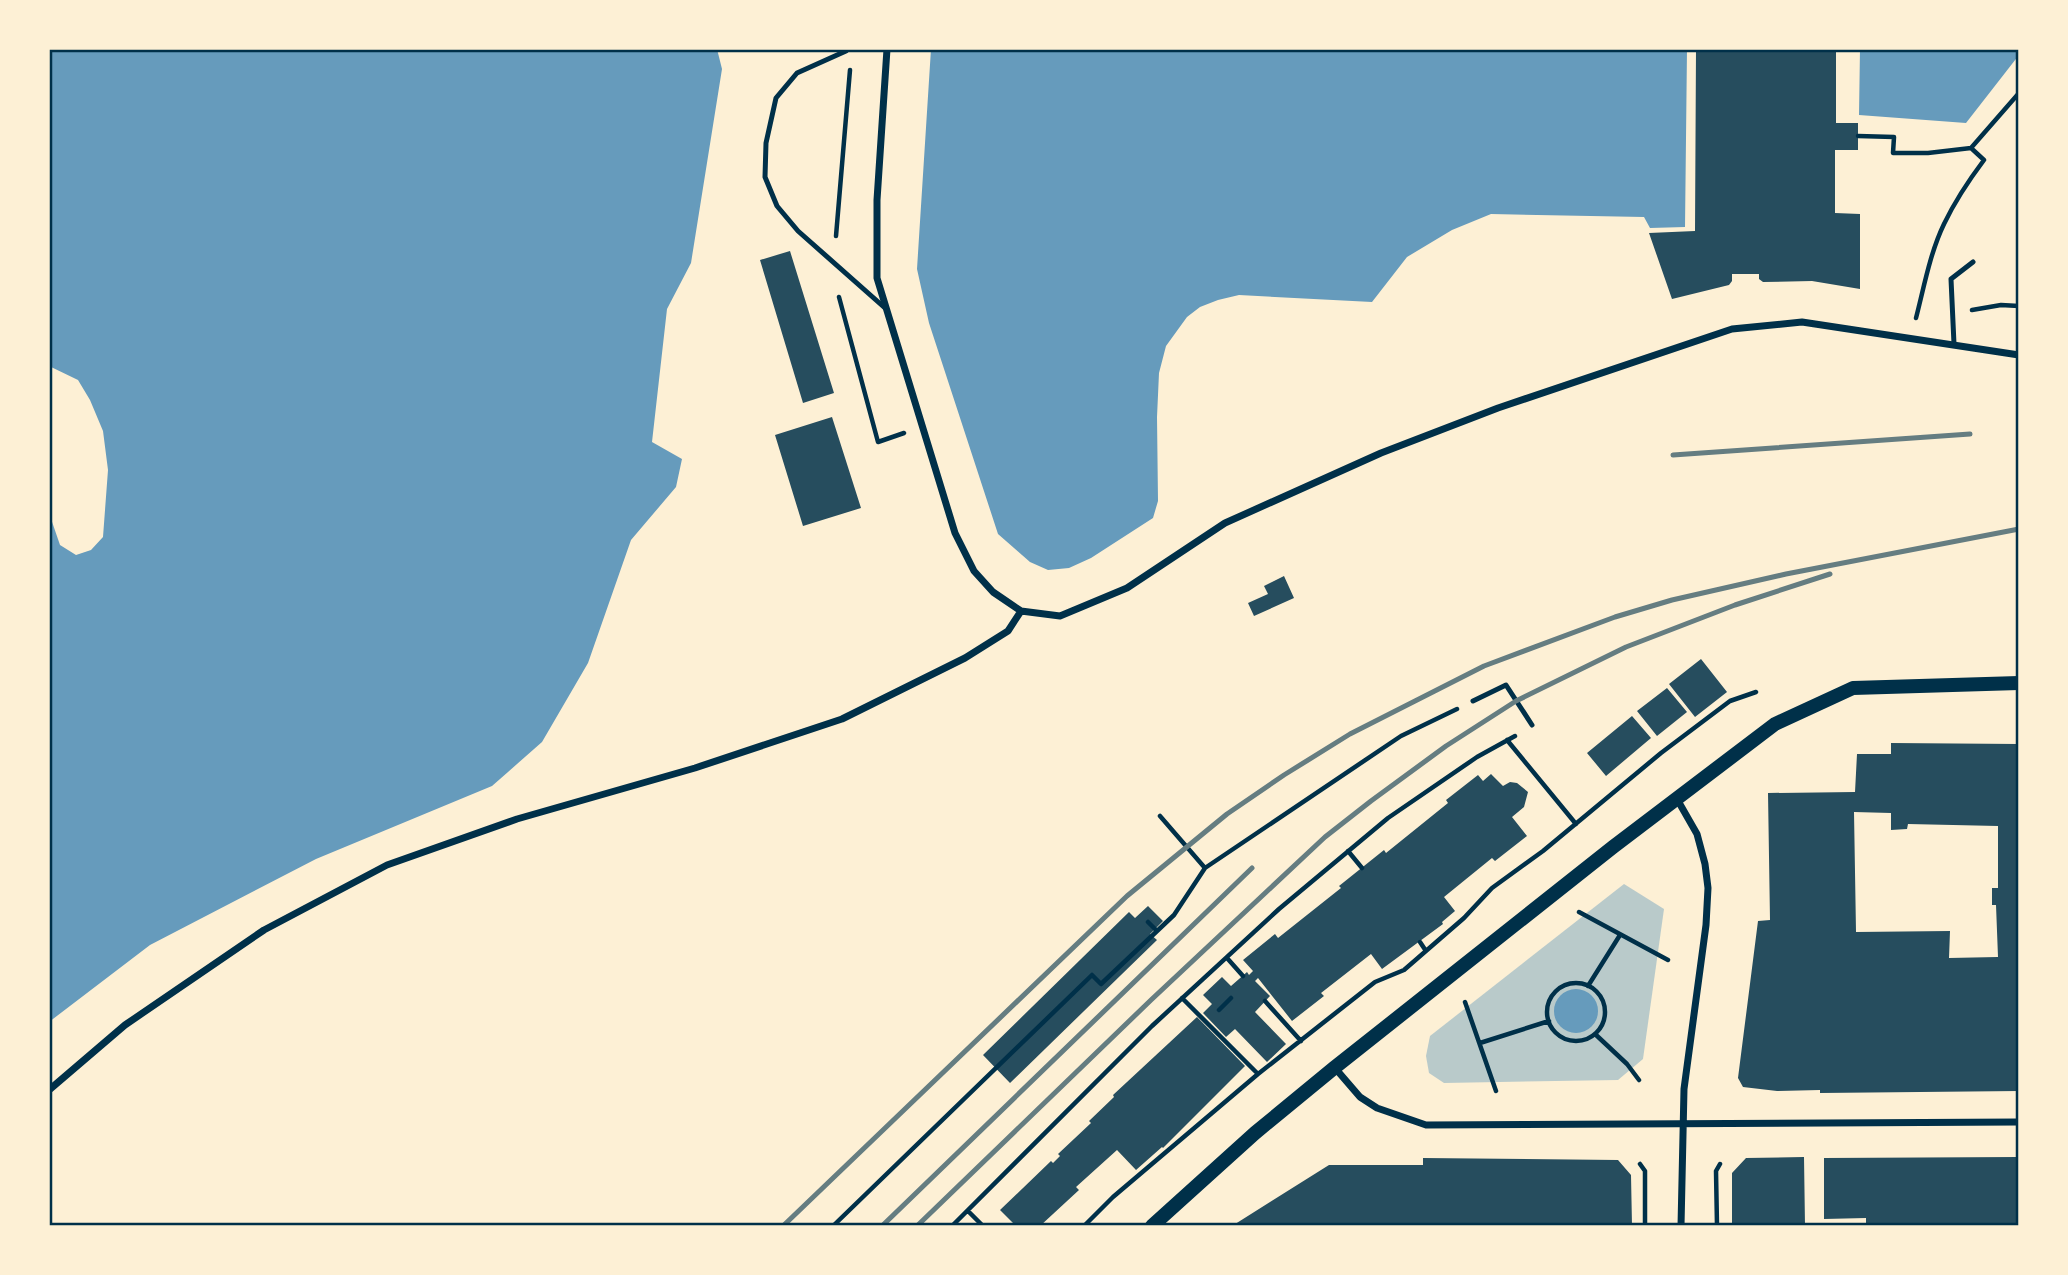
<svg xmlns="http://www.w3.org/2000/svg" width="2068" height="1275" viewBox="0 0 2068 1275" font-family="Figtree,sans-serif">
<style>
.green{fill:#b9caca}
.water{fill:#669bbc}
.building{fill:#264d5e;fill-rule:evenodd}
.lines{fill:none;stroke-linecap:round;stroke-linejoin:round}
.path{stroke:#003049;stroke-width:4.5}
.service{stroke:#003049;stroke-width:5}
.minor{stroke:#003049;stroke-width:7}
.secondary{stroke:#003049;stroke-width:14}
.rail{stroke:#657d81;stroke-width:5}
.neatline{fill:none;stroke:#003049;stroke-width:2.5}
</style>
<rect width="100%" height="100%" fill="#fdf0d5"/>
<!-- green -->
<path class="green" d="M1624 884 1664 909 1643 1059 1618 1080 1444 1083 1429 1073 1426 1056 1430 1036Z"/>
<!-- water -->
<path class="water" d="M49 49H717L722 69 691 263 667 309 652 442 682 459 676 487 631 540 588 663 542 742 492 786 316 859 150 945 49 1022V513L60 545 76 555 91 550 103 537 108 470 103 431 90 400 78 380 49 366V157L51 145 49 137Z
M931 49H1687L1685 227 1650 228 1644 217 1491 214 1452 230 1407 257 1372 302 1239 295 1218 300 1200 307 1187 317 1166 346 1159 373 1157 417 1158 501 1153 518 1091 558 1069 568 1048 570 1030 562 998 534 929 323 917 269Z
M1860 49H2019V55L1966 123 1859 115Z
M1554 1011a22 22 0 1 1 44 0a22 22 0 1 1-44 0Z"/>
<!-- building -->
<path class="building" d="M1696 49H1836V123H1858V150H1835V213L1860 214V289L1812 281 1763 282 1759 279V274H1732V281L1729 285 1672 299 1649 233 1695 231Z
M790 251 834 393 803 403 760 260Z
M832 417 861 508 803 526 775 435Z
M1284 576 1294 598 1254 616 1248 603 1268 594 1264 586Z
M1701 659 1727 692 1695 717 1669 684Z
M1667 688 1687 712 1657 736 1637 711Z
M1632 716 1651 738 1606 776 1587 753Z
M1891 743 2019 744V1091L1820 1093V1090L1777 1091 1743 1087 1738 1078 1758 921 1770 920 1768 793 1855 792 1857 754H1891ZM1854 812 1891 813V830L1907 829 1908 824 1998 826V888H1992V905H1996L1998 957 1949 958 1950 931 1856 932Z
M1491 774 1503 786 1510 782 1517 783 1528 792 1524 807 1512 817 1527 836 1495 861 1492 858 1444 897 1455 911 1442 922 1443 924 1382 969 1371 954 1321 993 1324 996 1292 1021 1258 978 1255 981 1270 996 1255 1012 1286 1044 1267 1062 1235 1029 1226 1037 1203 1013 1212 1004 1203 995 1222 977 1231 986 1247 972 1249 975 1253 971 1243 960 1275 934 1278 938 1341 888 1339 886 1384 850 1386 853 1448 803 1446 800 1478 775 1483 781Z
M1148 906 1163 921 1150 934 1157 940 1010 1083 983 1055 1129 912 1135 918Z
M1197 1017 1245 1066 1163 1148 1162 1147 1136 1170 1117 1150 1076 1187 1079 1190 1040 1226H1016L1000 1210 1051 1161 1053 1163 1060 1156 1058 1154 1091 1123 1089 1121 1114 1097 1113 1095Z
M1804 1157 1805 1226H1732V1173L1746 1158Z
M2019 1157V1226L2013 1224 1950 1226 1947 1223 1944 1226H1866V1218L1824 1219V1158Z
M1423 1158 1618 1160 1631 1175 1632 1226H1232L1329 1165H1423Z"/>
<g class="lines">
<!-- path -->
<path class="path" d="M1858 136 1894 137 1893 153H1928L1971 148
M836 236 850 70
M839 297 878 442 904 433
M1972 310 2001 305 2019 306
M1916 318C1924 287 1930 253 1944 224 1955 201 1969 180 1984 160L1971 148 2019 93
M1507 740 1576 824
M1160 816 1205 868
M1348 851 1362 868
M1579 912 1668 960
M1148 922 1157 931
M1420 942 1426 951
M1227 958 1243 976
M1547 1012a29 29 0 1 1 58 0a29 29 0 1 1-58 0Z
M1588 986 1620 935
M1182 998 1258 1074
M1265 1001 1301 1041
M1465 1002 1496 1091
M1219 1010 1231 998
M1595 1034 1627 1064 1639 1080
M1480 1043 1549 1021
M1640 1164 1645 1171V1226
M968 1211 983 1226
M833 1226 1092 975 1101 984 1174 915 1205 868 1401 736 1457 709
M952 1226 1152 1026 1279 909 1388 818 1477 757 1515 736
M1084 1226 1113 1197 1258 1074 1375 982 1404 970 1464 918 1492 888 1543 851 1661 753 1730 701 1756 692
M1717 1226 1716 1171 1720 1164"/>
<!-- service -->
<path class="service" d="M846 51 797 73 776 98 766 143 765 177 777 206 798 231 885 308
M1954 344 1951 279 1973 262
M1473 701 1506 685 1532 725"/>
<!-- minor -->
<path class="minor" d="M887 49 877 200V278L955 533 974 571 993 592 1021 611 1060 616 1127 588 1225 523 1381 453 1498 408 1732 329 1802 322 2019 355
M1677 799 1697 834 1705 864 1708 888 1706 925 1684 1089 1681 1226
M1335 1068 1360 1097 1377 1108 1426 1125 2019 1122
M49 1090 125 1025 264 930 387 865 517 819 695 768 842 719 965 658 1008 631 1021 611"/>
<!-- secondary -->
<path class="secondary" d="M1152 1226 1255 1133 1334 1068 1613 847 1775 724 1853 688 2019 683"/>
<!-- rail -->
<path class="rail" d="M1673 455 1970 434
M783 1226 1127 896 1227 814 1284 775 1350 734 1484 666 1615 617 1672 600 1786 574 2019 529
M882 1226 1252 868
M917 1226 1151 1000 1325 837 1371 801 1446 746 1516 701 1626 647 1735 605 1830 574"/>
</g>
<!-- border -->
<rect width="2068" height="1275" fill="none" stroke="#fdf0d5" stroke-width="102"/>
<rect x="51" y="51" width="1966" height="1173" class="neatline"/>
</svg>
